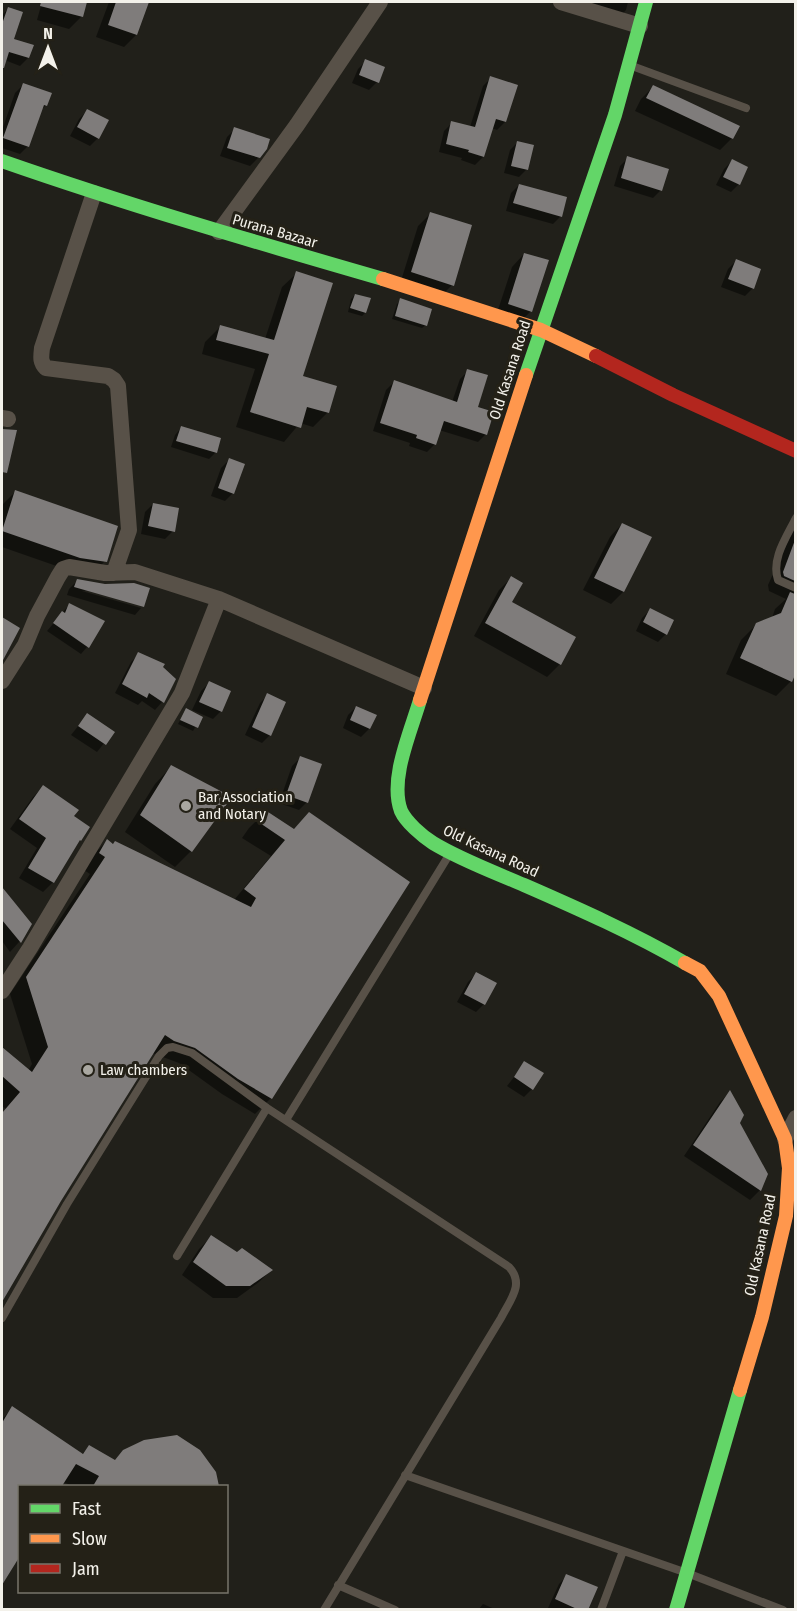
<svg xmlns="http://www.w3.org/2000/svg" width="797" height="1611" viewBox="0 0 797 1611" font-family="'Fira Sans Condensed',sans-serif">
<style>
.shadow{fill:#0007}
.building{fill:#7f7c7b}
.lines{fill:none;stroke-linecap:round;stroke-linejoin:round}
.lane{stroke:#585148;stroke-width:8}
.street{stroke:#585148;stroke-width:16}
.fast{stroke:#63d668;stroke-width:14}
.slow{stroke:#ff974d;stroke-width:14}
.jam{stroke:#b3261e;stroke-width:14}
.poi-dot{fill:#aaa8a1;stroke:#242117;stroke-width:2}
.labels{text-anchor:middle;dominant-baseline:central;stroke-width:6;stroke-linejoin:round;paint-order:stroke}
.street-label{font-size:15px;fill:#f3f1ea;stroke:#242117}
.poi-label{font-size:15px;fill:#f3f1ea;stroke:#242117;text-anchor:start}
</style>
<rect width="100%" height="100%" fill="#21201a"/>
<!-- shadow -->
<path class="shadow" d="M42 2H85L81 17 69 29 37 20Z
M109 2H148L136 35 124 47 96 37Z
M580 2H628L626 10 614 23Z
M8 9 12 39 28 58 20 66 2 59V15Z
M366 61 377 82 369 90 352 83 358 69Z
M491 78 505 122 497 130 492 128 483 157 475 165 461 160 462 158 439 152 444 131 452 123 470 127 483 86Z
M23 85 46 105 40 111 28 146 20 154 2 148V130L15 93Z
M653 87 732 138 720 150 635 111 641 99Z
M87 111 98 138 90 146 70 136 79 119Z
M235 129 258 158 250 166 220 156 227 137Z
M518 142 527 169 519 177 504 173 510 150Z
M628 158 661 190 653 198 614 186 620 166Z
M732 161 739 184 731 192 716 185 724 169Z
M519 185 561 216 553 224 506 211 511 193Z
M430 214 452 285 440 297 400 284 418 226Z
M524 254 531 311 519 323 496 316 512 267Z
M736 261 753 288 745 296 721 287 728 269Z
M297 273 301 377 328 412 313 427 300 423 284 442 236 427 255 369 202 354 205 342 220 327 265 339 282 287Z
M355 295 365 313 362 316 348 312 351 299Z
M401 300 426 325 422 328 392 319 397 304Z
M468 371 477 408 486 434 478 442 439 430 435 444 427 452 409 446 410 443 373 431 386 390 394 382 452 402 460 379Z
M181 428 219 439 215 453 209 459 171 447 175 435Z
M229 460 233 493 225 501 211 496 221 468Z
M15 492 117 528 104 562 92 574 68 570 2 547V508L3 504Z
M153 504 173 531 165 539 141 534 145 512Z
M622 524 650 538 623 592 611 604 583 590 610 537Z
M796 524V615L792 622 796 626 791 637 796 639V671L791 681 776 696 726 674 741 640 757 624 772 618 775 609 786 599 769 591 768 585Z
M511 578 510 603 574 638 559 665 547 677 474 636 499 590Z
M77 581 90 590 82 591 141 608 135 615 67 595 69 589Z
M69 605 103 621 87 647 81 654 47 631Z
M650 610 666 634 658 642 636 631 642 618Z
M2 619 19 629 2 659Z
M139 654 161 668 174 679 162 702 155 710 142 701 138 705 115 693 131 662Z
M209 683 221 711 213 719 192 710 201 691Z
M268 695 270 735 262 743 245 735 260 703Z
M356 707 369 729 361 737 343 728 348 715Z
M186 710 201 717 193 731 178 724Z
M87 715 113 732 97 752 71 735Z
M300 758 307 802 299 810 279 803 292 766Z
M171 767 191 851 175 867 125 832 155 784Z
M43 787 72 816 88 827 53 882 43 892 19 878 37 848 10 829 33 797Z
M265 812 293 830 309 814 271 1098 255 1114 222 1094 179 1063 152 1053 2 1297V1113L6 1109 2 1106V1049L28 1071 32 1064 10 994 90 874 84 870 91 857 107 841 234 900 271 856 242 838 249 828Z
M2 890 30 924 19 942 10 952 2 941Z
M476 974 484 1004 476 1012 457 1002 468 982Z
M525 1063 532 1089 524 1097 507 1086Z
M730 1092 760 1190 750 1200 684 1156 720 1102Z
M211 1237 237 1254 271 1270 259 1282 237 1298H213L182 1275 199 1249Z
M13 1408 82 1454 89 1447 114 1461 214 1473 217 1486H73L63 1482 60 1486H20V1552L2 1581V1419Z
M567 1576 587 1610H553L548 1608 559 1584Z
M483 1604 497 1610H478Z"/>
<!-- building -->
<path class="building" d="M41 2H87L83 17 40 6Z
M116 2H149L137 35 108 25Z
M8 7 23 12 14 39 34 45 29 58 9 52 4 68H2V24Z
M365 59 385 67 379 83 359 75Z
M490 76 518 85 506 122 496 119 484 157 468 152 469 150 446 144 451 121 475 127Z
M23 83 52 93 47 106 44 105 29 147 3 138Z
M653 85 740 126 733 139 646 98Z
M87 109 109 120 99 139 77 127Z
M234 127 270 139 267 149 260 158 227 148Z
M517 141 534 145 528 170 511 166Z
M627 156 669 169 662 191 621 178Z
M732 159 748 167 740 185 723 177Z
M519 184 567 197 562 217 513 203Z
M430 212 472 225 454 286 411 272Z
M524 253 549 260 532 312 508 304Z
M736 259 761 269 754 289 728 279Z
M296 271 333 283 303 376 337 386 329 413 307 407 301 428 250 412 269 354 216 340 220 325 274 340Z
M355 294 371 298 366 313 350 308Z
M400 298 432 309 427 326 395 316Z
M467 369 488 375 478 407 494 412 487 435 444 421 436 445 416 438 417 435 380 423 394 380 457 402Z
M181 426 221 438 217 453 176 441Z
M2 429 17 430 7 473 2 472Z
M229 458 245 464 234 494 218 488Z
M15 490 118 526 107 562 80 558 2 531Z
M153 503 179 508 175 532 148 526Z
M622 523 652 537 624 592 594 578Z
M795 540V581L784 576 783 572Z
M511 576 523 583 512 602 576 637 561 665 485 623Z
M77 579 105 584 134 583 150 588 144 607 74 587Z
M790 592 795 594V675L792 682 740 658 756 623 781 613Z
M69 603 105 621 89 648 53 623 62 611 65 613Z
M650 608 674 620 667 635 643 622Z
M2 617 20 628 2 662Z
M138 652 165 664 163 667 176 679 164 703 149 693 147 698 122 684Z
M209 681 231 691 222 712 199 702Z
M267 693 286 702 271 736 252 727Z
M356 706 377 715 370 729 350 720Z
M186 708 203 717 198 728 180 720Z
M87 713 115 732 106 745 78 726Z
M300 756 322 764 308 803 286 795Z
M171 765 232 797 192 852 140 815Z
M43 785 79 810 74 816 90 827 81 841 80 840 54 883 28 868 46 838 19 819Z
M265 810 294 829 309 812 410 882 272 1099 238 1079 195 1048 174 1041 165 1035 61 1201 2 1302V1113L20 1092 2 1076V1047L32 1072 48 1047 26 977 105 857 99 853 107 839 113 844 115 841 251 907 256 898 244 889 285 840 257 821Z
M2 887 32 924 21 943 2 920Z
M476 972 497 983 485 1005 464 994Z
M524 1061 544 1073 533 1090 514 1077Z
M730 1090 744 1115 740 1123 768 1174 761 1191 693 1145Z
M211 1235 237 1252 242 1248 273 1270 250 1286H226L193 1262Z
M12 1406 83 1454 89 1445 115 1460 123 1450 144 1440 177 1435 200 1450 216 1472 219 1486H93L99 1476 76 1464 62 1486H20V1556L2 1585V1423Z
M566 1574 598 1587 588 1610H579L555 1599Z"/>
<g class="lines">
<!-- lane -->
<path class="lane" d="M632 66 746 108
M796 518C786 538 771 559 778 580L796 588
M286 1120 449 855
M177 1256 267 1108
M2 1318 67 1204 159 1056 167 1048 173 1047 192 1053 267 1108 509 1267C525 1284 510 1300 501 1318L324 1610
M405 1475 687 1573 783 1610
M338 1585 395 1610
M601 1610 623 1551"/>
<!-- street -->
<path class="street" d="M561 2 640 26
M94 193 42 348C41 357 40 362 46 368L108 376 114 380 118 386 129 530 114 573
M219 232 297 125 380 2
M2 418 8 419
M2 681 25 645 37 616 58 577 63 569 69 567 105 573 135 572 219 599 424 688
M2 991 30 948 182 693 219 599
M785 1139 796 1118"/>
<!-- fast -->
<path class="fast" d="M2 161C128 205 255 242 383 279
M526 375 615 115 646 2
M420 700C411 731 389 779 401 811 406 822 422 836 433 843 461 860 494 872 524 885 579 909 633 933 685 963
M676 1610 740 1390"/>
<!-- slow -->
<path class="slow" d="M383 279 541 330 596 356
M420 700 526 375
M685 963 700 971 719 996 785 1139 789 1168 786 1216 762 1317 740 1390"/>
<!-- jam -->
<path class="jam" d="M596 356 673 395 796 451"/>
</g>
<!-- markers -->
<g class="poi-dot">
<circle cx="186" cy="806" r="6"/>
<circle cx="88" cy="1070" r="6"/>
</g>
<g class="labels">
<!-- street labels -->
<g class="street-label">
<text transform="translate(275 231) rotate(16)">Purana Bazaar</text>
<text transform="translate(510 370) rotate(-72)">Old Kasana Road</text>
<text transform="translate(491 851) rotate(25)">Old Kasana Road</text>
<text transform="translate(760 1245) rotate(-78)">Old Kasana Road</text>
</g>
<!-- poi labels -->
<g class="poi-label">
<text x="198" y="797">Bar Association<tspan x="198" dy="17">and Notary</tspan></text>
<text x="100" y="1070">Law chambers</text>
</g>
</g>
<!-- border -->
<rect width="797" height="1611" fill="none" stroke="#f3f1ea" stroke-width="6"/>
<!-- legend -->
<rect x="18" y="1485" width="210" height="108" fill="#242117" stroke="#77746b" stroke-width="1.5"/>
<rect x="30" y="1504" width="30" height="9" fill="#63d668" stroke="#77746b" stroke-width="1.5"/>
<text x="72" y="1515" font-size="18" fill="#f3f1ea">Fast</text>
<rect x="30" y="1534" width="30" height="9" fill="#ff974d" stroke="#77746b" stroke-width="1.5"/>
<text x="72" y="1545" font-size="18" fill="#f3f1ea">Slow</text>
<rect x="30" y="1564" width="30" height="9" fill="#b3261e" stroke="#77746b" stroke-width="1.5"/>
<text x="72" y="1575" font-size="18" fill="#f3f1ea">Jam</text>
<!-- north arrow -->
<g transform="translate(48 48)" stroke="#242117" stroke-width="4.5" paint-order="stroke">
<path d="M0-4.5L10 22L0 15L-10 22Z" fill="#f3f1ea"/>
<text y="-9" font-size="16" font-weight="bold" text-anchor="middle" fill="#f3f1ea">N</text>
</g>
</svg>
